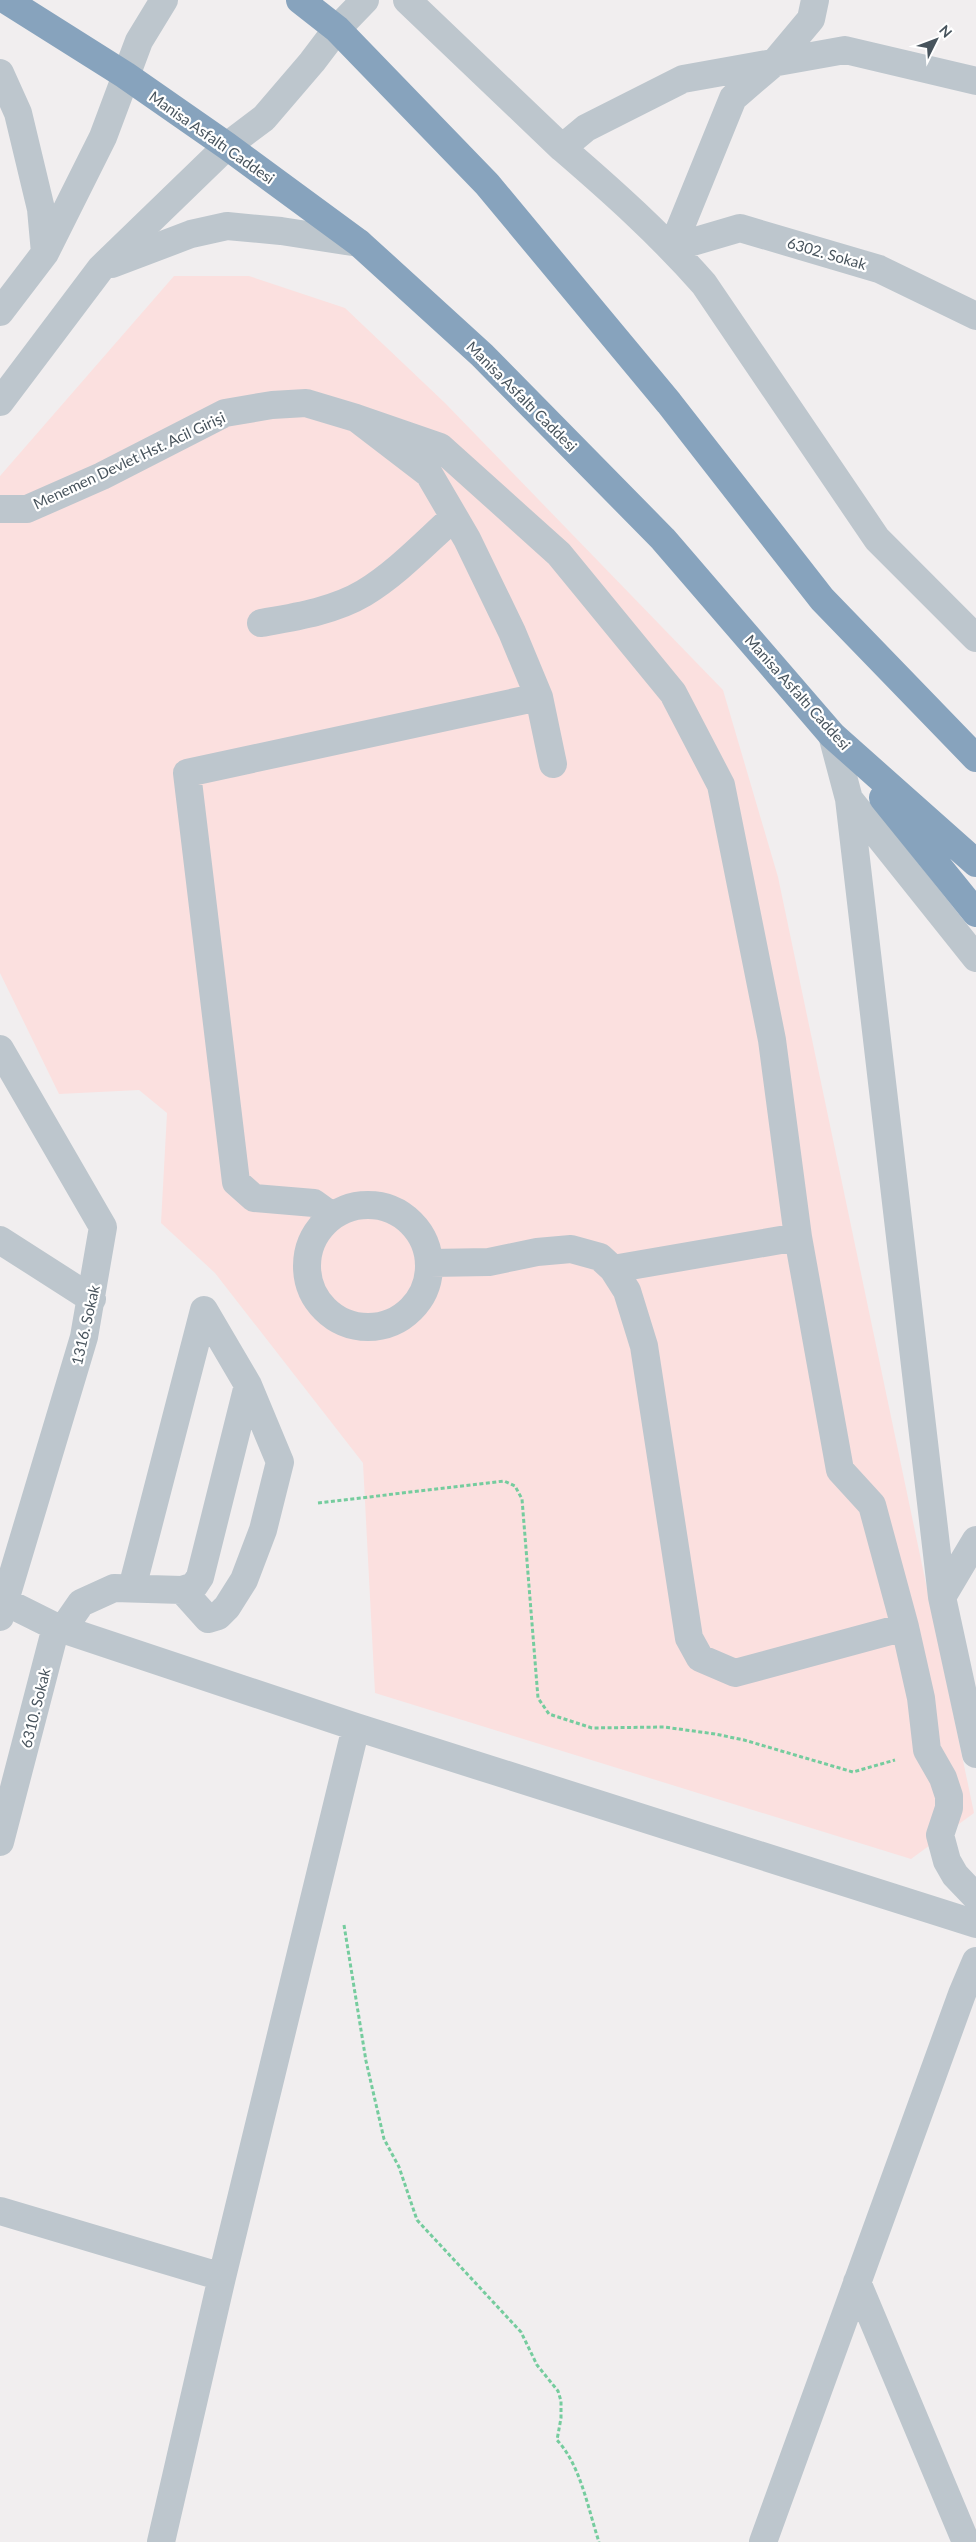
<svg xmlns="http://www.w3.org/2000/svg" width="976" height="2542" viewBox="0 0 976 2542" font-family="Lato,sans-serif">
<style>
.medical{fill:#fbe0df}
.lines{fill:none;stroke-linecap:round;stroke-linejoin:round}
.path{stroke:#75cc9e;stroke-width:3;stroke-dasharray:4 2.5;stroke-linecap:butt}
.minor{stroke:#bdc6cd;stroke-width:28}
.highway{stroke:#87a3bd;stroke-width:28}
.labels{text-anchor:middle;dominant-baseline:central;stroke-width:4.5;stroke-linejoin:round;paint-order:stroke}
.street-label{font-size:15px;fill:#47535c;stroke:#fff}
</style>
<rect width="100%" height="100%" fill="#f1eeef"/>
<!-- medical -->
<path class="medical" d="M174 276H249L345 308 445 403 723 690 778 877 974 1813 911 1859 375 1693 363 1463 215 1273 161 1223 167 1113 139 1090 59 1094 0 973V476Z"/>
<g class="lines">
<!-- path -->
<path class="path" d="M318 1503 504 1481 515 1486 522 1499 538 1698 549 1714 592 1728 664 1727 715 1734 744 1740 853 1772 895 1760
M344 1925 366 2061 384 2139 399 2167 417 2220 521 2332 537 2365 558 2391 561 2401V2418L557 2440C581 2466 588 2509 599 2542"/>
<!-- minor -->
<path class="minor" d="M407 0 562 148 586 128 683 79 845 50 976 81
M0 73 18 113 41 209 45 253
M562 148C612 191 660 234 704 284L877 539 976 638
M672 248 740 228 879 269 976 316
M672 248 733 98 775 62 811 19 815 0
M112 264 191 234 227 226 281 231 359 243
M0 312 45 253 103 137 139 41 164 0
M0 402 101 268 227 146 264 118 312 62 337 29 365 0
M356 418 440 447 559 554 673 693 721 785 772 1040 798 1237
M0 509H27L102 476 225 413 272 405 306 403 356 418 429 474 467 539 512 632 539 697 553 764
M261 623C295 617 334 611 364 593 397 573 425 543 454 517
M832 735 849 799 942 1597 976 1754
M849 799 976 958
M0 1049 103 1227 84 1337 0 1617
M307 1266a61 61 0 1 1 122 0a61 61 0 1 1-122 0Z
M332 1216 314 1203 254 1198 236 1182 187 773 539 697
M0 1240 92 1299
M430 1263 489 1262 537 1252 571 1249 600 1257 613 1269 627 1291 644 1346 689 1638 700 1658 735 1673 905 1627
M613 1269 798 1237 840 1470 872 1505 905 1627 921 1698 927 1750 943 1778 949 1796V1808L940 1835 947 1861 955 1875 976 1897
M132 1588 204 1310 248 1385 280 1462 263 1530 244 1580 227 1607 218 1616 208 1619 182 1590
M942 1597 976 1540
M0 1599 56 1627 0 1842
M56 1627 356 1727 976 1924
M63 1629 81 1603 114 1588 182 1590 194 1586 200 1577 248 1385
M0 2211 222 2277
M857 2282 966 2542
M161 2542 222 2277 356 1727
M763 2542 962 1994 976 1961"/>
<!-- highway -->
<path class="highway" d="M6 0 125 75 227 146 359 243 482 355 663 539 832 735 976 863
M300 0 337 29 487 184 669 403 822 599 976 758
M883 798 976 913"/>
</g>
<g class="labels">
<!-- street labels -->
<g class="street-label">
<text transform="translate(212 137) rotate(35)">Manisa Asfaltı Caddesi</text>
<text transform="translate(827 253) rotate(16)">6302. Sokak</text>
<text transform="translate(522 396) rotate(45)">Manisa Asfaltı Caddesi</text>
<text transform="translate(129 460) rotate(-25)">Menemen Devlet Hst. Acil Girişi</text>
<text transform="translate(798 692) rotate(48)">Manisa Asfaltı Caddesi</text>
<text transform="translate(85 1325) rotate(-77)">1316. Sokak</text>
<text transform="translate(35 1708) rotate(-76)">6310. Sokak</text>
</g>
</g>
<!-- north arrow -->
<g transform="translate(936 40) rotate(48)" stroke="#ffffff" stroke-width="4" paint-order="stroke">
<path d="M0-4L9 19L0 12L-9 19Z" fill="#47535c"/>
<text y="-8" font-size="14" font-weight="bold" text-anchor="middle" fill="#47535c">N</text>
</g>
</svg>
